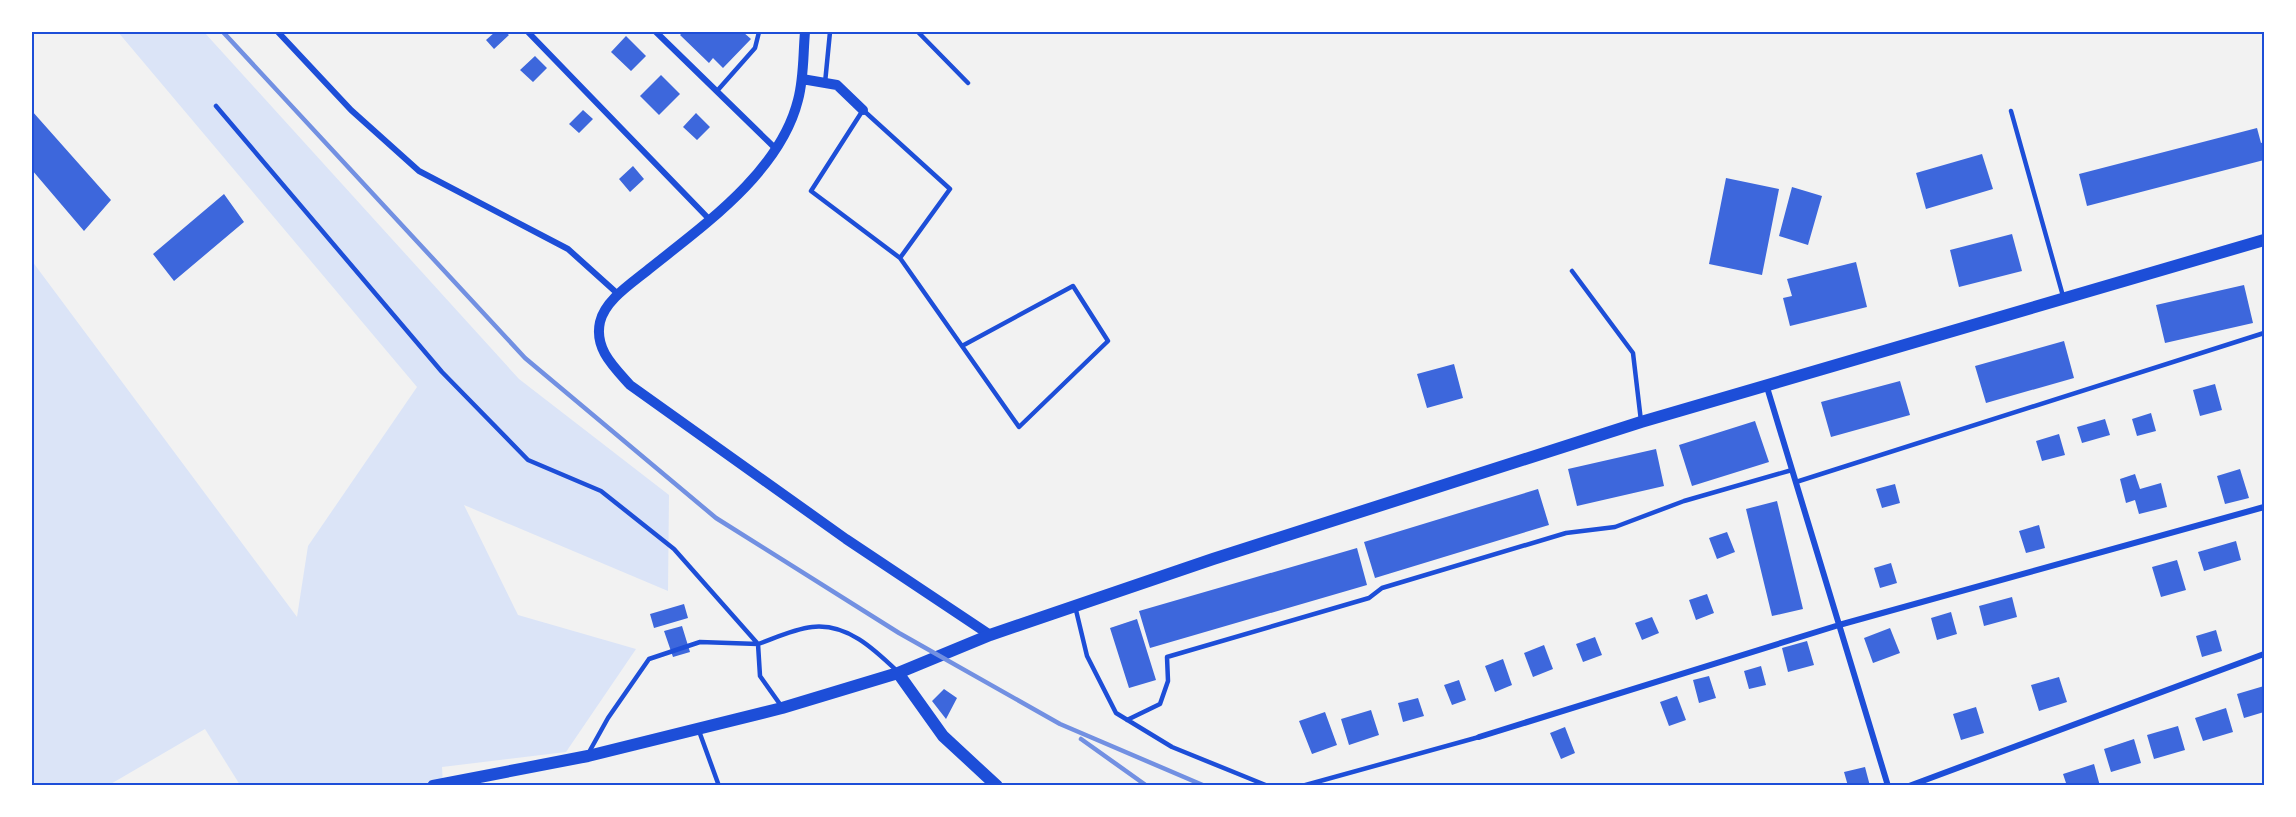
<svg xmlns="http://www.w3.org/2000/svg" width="2296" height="817" viewBox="0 0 2296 817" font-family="Mulish,sans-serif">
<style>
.green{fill:#dbe4f7}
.building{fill:#3d67dc}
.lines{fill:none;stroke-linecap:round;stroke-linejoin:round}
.service{stroke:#1d4ed8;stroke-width:4.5}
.minor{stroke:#1d4ed8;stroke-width:6}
.tertiary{stroke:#1d4ed8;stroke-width:10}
.secondary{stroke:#1d4ed8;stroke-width:12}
.rail{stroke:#7290e2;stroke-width:4.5}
.neatline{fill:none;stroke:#1d4ed8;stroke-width:2}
</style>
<rect width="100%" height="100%" fill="#f2f2f2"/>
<!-- green -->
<path class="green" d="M118 32H204L519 379 669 495 668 591 464 505 518 615 636 649 566 752 442 767 443 785H240L205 729 109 785H32V261L297 617 308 546 417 387Z"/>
<!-- building -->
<path class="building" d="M495 32H505L509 35 494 49 486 40Z
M683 32H743L751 39 723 68 713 58 709 63 680 35Z
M626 36 646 56 631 71 611 52Z
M535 56 547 68 533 82 520 70Z
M661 75 680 94 659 115 640 96Z
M583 110 593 119 579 133 569 124Z
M32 111 111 200 84 231 32 170Z
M696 113 710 127 697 140 683 127Z
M2257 128 2261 143 2264 142V160L2087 206 2079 174Z
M1982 154 1993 189 1926 209 1916 173Z
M633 166 644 179 630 192 619 179Z
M1726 178 1779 189 1762 275 1709 264Z
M1792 187 1822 196 1808 245 1779 236Z
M224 194 244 222 174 281 153 254Z
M2012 234 2022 271 1959 287 1950 250Z
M1856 262 1867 307 1790 326 1783 298 1792 296 1787 279Z
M2244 285 2253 323 2165 343 2156 305Z
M2064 341 2074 378 1986 403 1975 366Z
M1454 364 1463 398 1427 408 1417 374Z
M1900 381 1910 415 1831 437 1821 402Z
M2215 384 2222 410 2200 416 2193 390Z
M2151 413 2156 431 2137 436 2132 419Z
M2105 419 2110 435 2082 443 2077 427Z
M1755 421 1769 462 1692 486 1679 445Z
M2059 434 2065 455 2042 461 2036 441Z
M1656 449 1664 486 1577 506 1568 469Z
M2240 469 2249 498 2225 504 2217 476Z
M2135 474 2140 489 2161 483 2167 507 2139 514 2135 500 2126 503 2120 479Z
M1895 484 1900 503 1882 508 1876 489Z
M1538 489 1549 525 1375 578 1364 542Z
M1777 501 1803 609 1772 616 1746 509Z
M2039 525 2045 548 2026 553 2019 531Z
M1727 532 1735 552 1717 559 1709 538Z
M2236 541 2241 560 2204 571 2198 552Z
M1357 548 1367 585 1150 648 1139 611Z
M2177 560 2186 590 2161 597 2152 567Z
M1891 563 1897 583 1880 588 1874 568Z
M1707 594 1714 613 1696 620 1689 600Z
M2012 597 2017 617 1984 626 1979 606Z
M684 604 688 618 654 628 650 614Z
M1951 612 1957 634 1937 640 1931 618Z
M1652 617 1659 633 1642 640 1635 623Z
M1137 619 1156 680 1129 688 1110 628Z
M682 626 690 652 673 657 664 631Z
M1890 628 1900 653 1873 663 1864 638Z
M2216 630 2222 651 2202 657 2196 636Z
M1595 637 1602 655 1583 662 1576 644Z
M1807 641 1814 665 1788 672 1782 648Z
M1544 645 1553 669 1533 677 1524 653Z
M1503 659 1512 685 1495 692 1485 666Z
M1761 666 1766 685 1749 689 1744 671Z
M1709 676 1716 698 1699 703 1693 680Z
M2059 677 2067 702 2039 711 2031 685Z
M1459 680 1466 700 1452 705 1444 685Z
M2264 686V712L2244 718 2237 694Z
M944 689 957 698 946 719 932 701Z
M1677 696 1686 720 1669 726 1660 702Z
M1418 698 1424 716 1403 722 1398 703Z
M1976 707 1984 733 1961 740 1953 714Z
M2226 708 2233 732 2203 741 2195 718Z
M1371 710 1379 735 1349 745 1341 719Z
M1325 712 1337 745 1312 754 1299 721Z
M2178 726 2185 750 2154 759 2147 735Z
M1565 727 1575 753 1561 759 1550 733Z
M2134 739 2141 763 2111 772 2104 749Z
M2094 764 2100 786H2067L2063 774Z
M1865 767 1870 786H1848L1844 772Z"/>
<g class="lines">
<!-- service -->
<path class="service" d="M918 32 968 83
M825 83 830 32
M717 91 755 48 759 32
M216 106 442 372 528 460 601 491 674 549 758 644
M2011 111 2063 296
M900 258 811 191 863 110 950 189 900 258 1019 427 1108 341 1073 286 962 346
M1572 271 1633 353 1641 421
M1796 482 2264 333
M1075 606 1087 656 1116 713 1172 747 1268 786
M782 707 760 676 758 644C775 638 794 629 812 627 847 623 874 649 897 671
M1127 720 1160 704 1168 681 1167 657 1369 598 1382 588 1566 533 1615 527 1684 501 1792 470
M699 731 719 786
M588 754 608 718 649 659 700 642 758 644
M1302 786 1479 737
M1331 786H1382"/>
<!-- minor -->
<path class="minor" d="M278 32 351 110 419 171 568 249 618 294
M528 32 710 220
M656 32 776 149
M1766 384 1888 786
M1479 737 1839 625 2264 507
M1909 786 2264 654"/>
<!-- tertiary -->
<path class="tertiary" d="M805 32C803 54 804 78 798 100 780 172 704 225 649 269 632 283 605 300 600 322 594 349 614 367 630 385L846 539 990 635
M802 79 837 85 863 110"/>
<!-- secondary -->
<path class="secondary" d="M898 673 943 736 997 786
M433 786 588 756 782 708 898 673 990 635 1213 559 1641 422 2264 240"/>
<!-- rail -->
<path class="rail" d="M223 32 525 358 716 518 899 633 1060 724 1205 786
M1081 739 1147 786"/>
</g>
<!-- border -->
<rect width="2296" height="817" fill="none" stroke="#ffffff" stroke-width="66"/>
<rect x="33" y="33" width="2230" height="751" class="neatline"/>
</svg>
